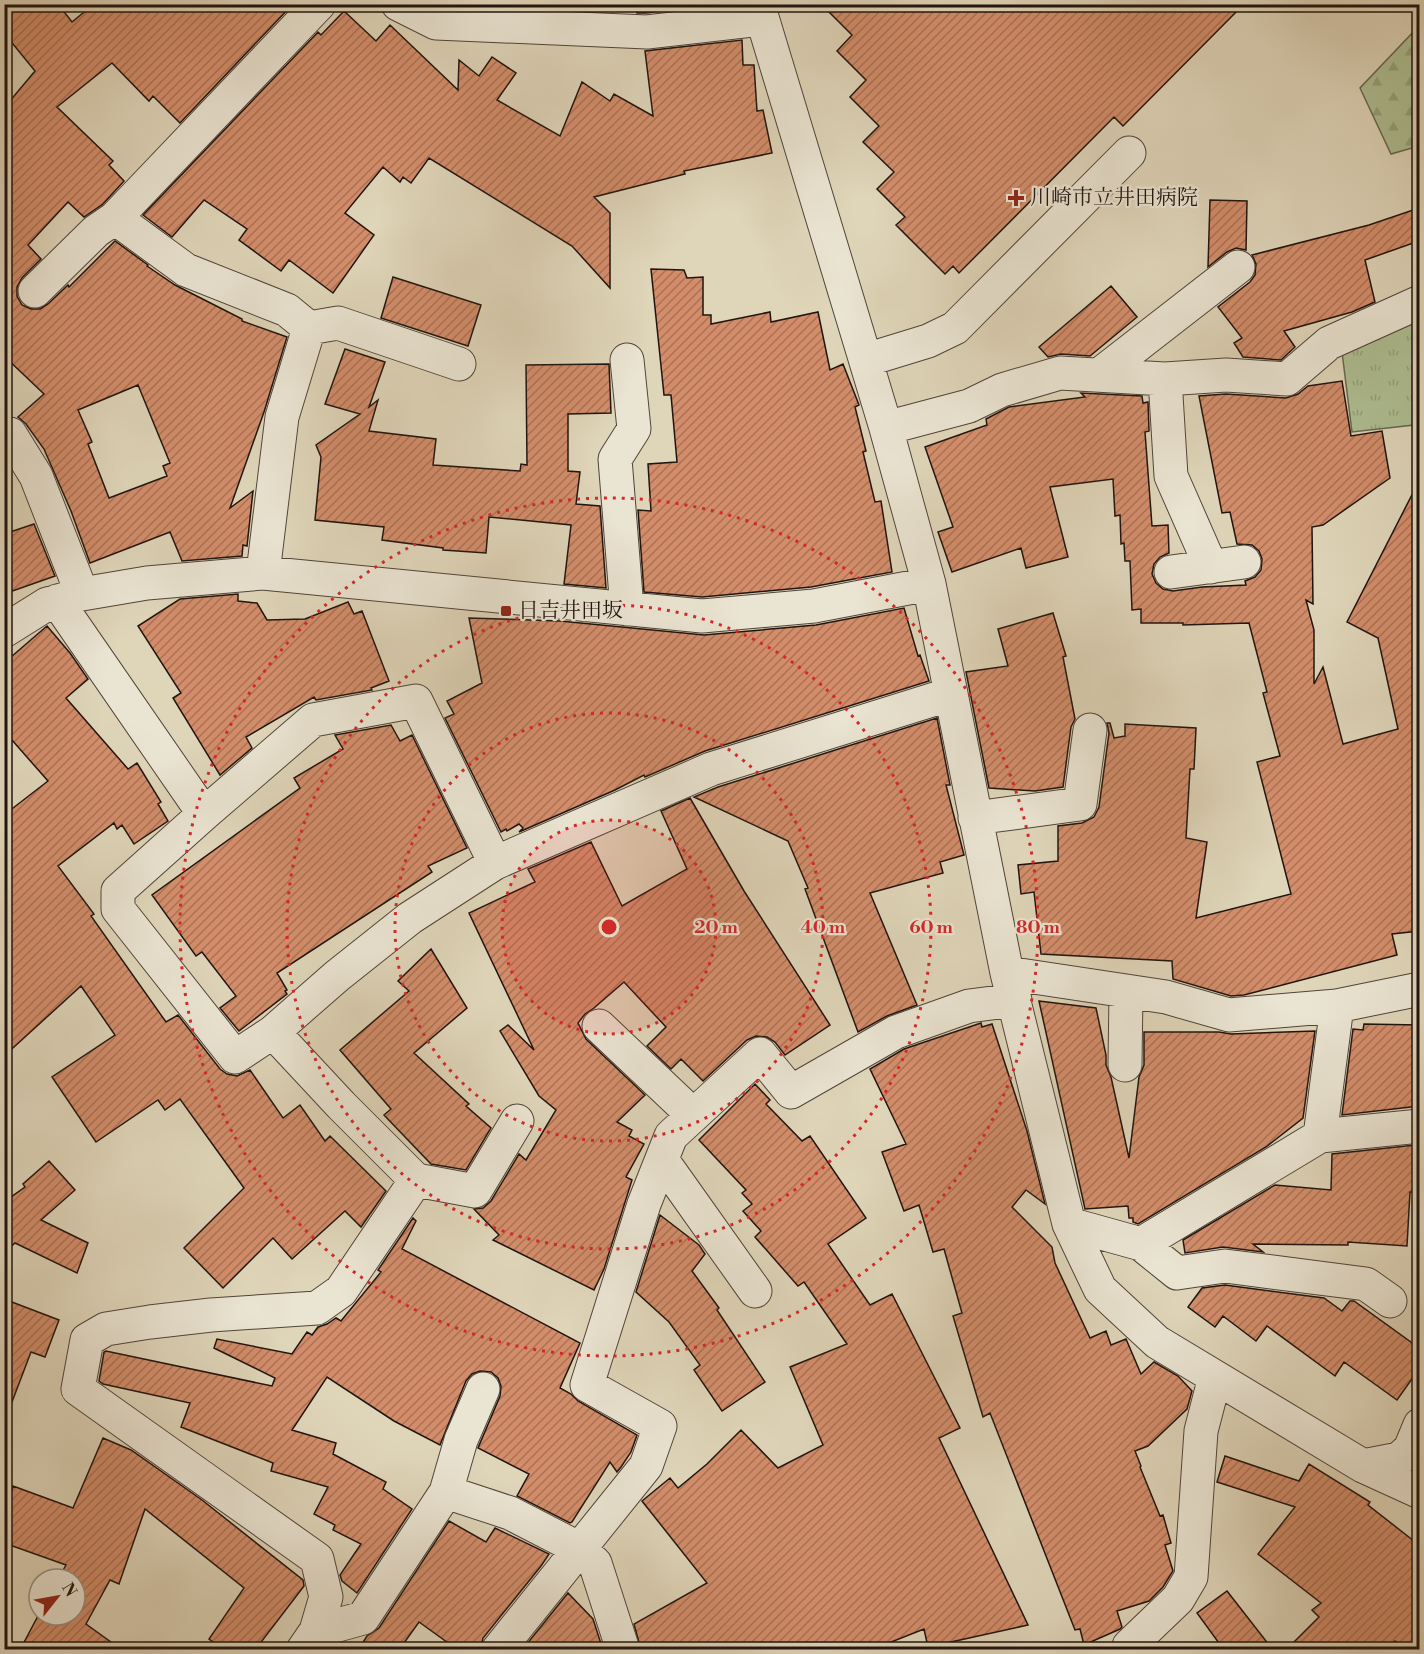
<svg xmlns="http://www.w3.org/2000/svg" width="1424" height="1654" viewBox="0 0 1424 1654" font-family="'Libre Bodoni','Noto Serif JP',serif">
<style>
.forest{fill:url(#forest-firs);stroke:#676950;stroke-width:1.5}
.park{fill:url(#park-tufts);stroke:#676950;stroke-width:1.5}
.building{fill:url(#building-hatch);stroke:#20140f;stroke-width:1.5;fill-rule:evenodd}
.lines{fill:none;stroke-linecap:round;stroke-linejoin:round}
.minor-casing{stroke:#50443a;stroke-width:35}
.minor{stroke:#eae4d2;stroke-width:33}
.ring{fill:none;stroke:#d62828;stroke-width:3;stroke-dasharray:3 6}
.poi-dot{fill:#8f2418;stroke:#eae4d2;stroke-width:2}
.labels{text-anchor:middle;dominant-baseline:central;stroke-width:4.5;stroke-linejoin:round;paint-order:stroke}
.poi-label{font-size:21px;fill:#20140f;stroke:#eae4d2;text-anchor:start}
.centre{fill:#d62828;stroke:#eae4d2;stroke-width:3}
.ring-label{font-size:18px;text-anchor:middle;font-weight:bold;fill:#d62828;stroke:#eae4d2;stroke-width:4.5;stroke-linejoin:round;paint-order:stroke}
</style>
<defs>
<pattern id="forest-firs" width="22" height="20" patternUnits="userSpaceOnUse" patternTransform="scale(1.5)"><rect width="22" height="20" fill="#aebe92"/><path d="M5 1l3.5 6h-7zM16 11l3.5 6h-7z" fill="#95a27d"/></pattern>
<pattern id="park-tufts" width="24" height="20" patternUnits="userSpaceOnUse" patternTransform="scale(1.5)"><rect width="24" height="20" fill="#aebe92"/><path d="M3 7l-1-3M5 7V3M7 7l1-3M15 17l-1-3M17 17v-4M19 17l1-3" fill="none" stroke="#95a27d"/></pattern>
<pattern id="building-hatch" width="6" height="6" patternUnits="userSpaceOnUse" patternTransform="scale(1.5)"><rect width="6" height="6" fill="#d38d6a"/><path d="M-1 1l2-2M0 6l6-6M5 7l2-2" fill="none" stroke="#ab7256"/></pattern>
</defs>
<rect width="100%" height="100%" fill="#dfd5b9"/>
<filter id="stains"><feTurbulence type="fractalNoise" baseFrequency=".00333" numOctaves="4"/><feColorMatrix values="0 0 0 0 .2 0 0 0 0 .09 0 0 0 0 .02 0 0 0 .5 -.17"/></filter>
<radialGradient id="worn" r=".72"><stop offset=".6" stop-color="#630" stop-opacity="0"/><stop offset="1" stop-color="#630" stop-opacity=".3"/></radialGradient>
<!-- forest -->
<path class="forest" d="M1419 26V146L1391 154 1360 88Z"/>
<!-- park -->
<path class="park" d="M1419 315V409L1414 425 1352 432 1342 352Z"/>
<!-- building -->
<path class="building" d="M4 4H58L72 22 94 4H289L291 6 180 123 153 96 149 101 112 63 57 107 113 161 109 165 124 181 103 204 84 217 68 202 28 245 41 259 22 278 17 287V296L22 305 31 309H40L48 304 68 285 69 287 115 241 148 265 147 266 175 285 242 319V321L287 337 264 412 230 508 253 491 247 546 243 545 242 556 182 561 170 532 90 563 71 511 44 449 26 424 18 417 44 394 4 356V108L35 71 4 33ZM138 385 170 463 163 466 167 476 109 498 88 444 92 442 78 410Z
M635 4H723L646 13H637Z
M821 4H1244L1123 126 1114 117 959 273 953 266 945 274 896 225 905 217 877 189 894 172 863 142 879 126 850 97 866 80 837 51 852 35Z
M344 11 376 41 390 25 458 90 459 60 479 76 492 57 516 73 497 100 560 136 582 82 610 101 614 94 653 116 645 51 742 40 743 65H754L757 111 763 110 772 153 684 171 685 174 594 197 610 213V288L572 246 429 158 411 183 403 177 400 182 383 167 345 213 374 235 333 293 289 260 281 271 239 240 247 229 204 200 172 237 143 215 318 32 321 35Z
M1210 200 1247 201 1246 250 1236 248 1227 252 1208 267Z
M1419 208V241L1365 260 1375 302 1352 312 1284 331 1295 347 1281 360 1243 357 1234 343 1242 338 1218 307 1250 282 1255 275 1256 264 1252 255 1369 225Z
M651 269 684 270 687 278 703 277V315H711V324L770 312 771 322 818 312 830 370 843 364 859 405 855 407 866 451 863 452 875 502 881 501 892 572 811 587 702 597 644 592 638 510 651 511 648 464 677 462 671 395H664Z
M393 277 481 305 468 346 381 318Z
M1111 286 1137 317 1090 356 1061 354 1048 357 1039 347Z
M345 349 385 362 369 407 378 400 369 431 436 439 433 465 520 471 521 464 527 465 526 365 609 364 611 413 568 414V471L580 472 576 504 600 506 606 588 564 584 571 525 489 517 486 553 443 550V548L382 540 384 527 315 520 321 457 316 445 360 414 325 404Z
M1342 381 1351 436 1382 431 1390 478 1323 525 1312 527 1313 604 1306 600 1314 630V684L1323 667 1343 744 1398 729 1378 638 1347 622 1419 481V931L1392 934 1397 955 1244 995 1231 996 1173 979 1172 961 1041 954 1034 892 1021 894 1018 865 1058 861V826L1082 823 1094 817 1099 807 1109 733 1107 723H1110L1114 738 1125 736V724L1196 728 1194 769H1190L1186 838 1207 842 1196 918 1291 894 1257 762 1280 756 1263 693 1267 692 1249 623 1183 625V623H1141V609L1132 610 1130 561H1125L1124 543 1121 544 1120 515 1115 516 1113 479 1050 487 1068 557 1026 568 1021 548 952 572 938 532 953 527 925 447 987 425 986 419 1009 407 1085 397 1081 393 1142 396 1143 403 1148 402 1149 431 1145 432 1152 526 1168 525 1169 553 1160 557 1154 564 1152 574 1156 583 1163 589 1173 591 1202 587 1246 585 1245 581 1255 577 1261 570 1262 559 1259 551 1252 545 1237 544 1230 512 1222 513 1199 396 1226 394 1286 398 1298 394 1308 386Z
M34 524 55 576 4 594V534Z
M238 594V601L257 603 267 620 305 619 348 602 354 614 362 611 389 681 371 688 372 690 316 700 314 697 246 737 252 748 220 775 173 698 181 693 138 626 180 599Z
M904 608 918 656 920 655 929 681 705 751 645 777 644 775 615 790 519 832 523 828 519 824 507 831 506 829 501 832 445 718 454 714 447 701 482 683 469 618 560 621 704 635 816 625Z
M1053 613 1066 656 1063 657 1075 719 1071 727 1063 787 1035 791 989 788 966 672 1008 666 998 629Z
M47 626 70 653 88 679 66 698 128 769 137 763 161 802 158 804 168 821 134 844 122 825 117 829 114 823 58 866 94 914 91 916 166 1022 178 1015 220 1069 227 1074 237 1076 250 1070 283 1118 300 1105 325 1141 330 1136 386 1191 361 1227 345 1211 292 1259 273 1238 223 1288 184 1248 244 1188 180 1099 165 1110 158 1100 96 1142 52 1077 115 1035 81 986 4 1056V815L48 781 4 731V663Z
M937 718 950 785H946L964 855 940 862 943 873 870 893 917 1005 887 1016 858 1032 805 889 808 888 788 841 694 797 718 787Z
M391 725 400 741 412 735 467 848 428 866 432 872 277 973 287 990 285 991 287 994 239 1031 220 1008 236 996 202 952 196 956 152 895 300 788 294 778 343 749 335 735Z
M690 798 744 891 830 1025 785 1055 775 1042 767 1037 756 1036 747 1040 703 1081 681 1059 671 1069 647 1046 666 1027 624 982 594 1008 585 1014 578 1023 586 1039 645 1095 617 1122 632 1130 629 1136 644 1144 626 1177 632 1180 604 1269 594 1290 493 1240 499 1235 474 1209 483 1208 491 1201 519 1154 526 1160 556 1110 539 1096 500 1031 508 1025 534 1050 469 913 535 882 528 869 591 842 622 906 687 869 661 811Z
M431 949 467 1008 414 1053 469 1104 466 1106 491 1128 466 1170 431 1164 384 1115 391 1109 340 1050 409 991 398 981Z
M1039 1001 1096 1008 1106 1055V1065L1111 1077 1129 1158 1139 1077 1144 1065V1032H1219L1231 1034 1315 1031 1303 1118 1266 1147 1138 1224 1133 1222V1218H1129L1128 1206 1085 1209Z
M981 1023 982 1027 992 1024 1027 1131 1045 1204 1026 1190 1012 1207 1052 1247 1055 1263 1090 1338 1106 1331 1111 1345 1126 1339 1141 1374 1154 1362 1178 1376 1192 1391 1187 1409 1148 1446 1135 1451 1141 1466 1140 1467 1160 1516 1163 1515 1171 1543 1165 1545 1173 1571 1163 1587 1149 1601 1117 1611 1122 1627 1120 1629 1084 1645 1080 1629 1075 1630 990 1413 983 1417 953 1316 962 1313 944 1249 933 1252 919 1205 904 1211 882 1152 906 1144 870 1069 904 1049Z
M1364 1024 1419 1025V1106L1342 1115 1353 1029 1363 1030Z
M755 1084 770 1100 766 1104 802 1141 810 1136 866 1218 828 1244 870 1305 892 1294 960 1428 939 1438 1028 1625 928 1647 924 1629 871 1650H641L634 1624 707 1583 642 1501 670 1478 678 1488 707 1464 741 1430 778 1468 823 1445 790 1367 847 1344 804 1282 798 1286 755 1237 761 1231 743 1211 752 1204 742 1193 746 1190 699 1140Z
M1415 1145V1192H1410L1407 1246 1348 1242V1245L1253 1244 1263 1252 1223 1247 1185 1253 1183 1240 1275 1185 1331 1190 1332 1154Z
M49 1161 75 1190 41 1220 88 1243 77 1273 15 1243 4 1253V1202L25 1187 23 1184Z
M660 1215 699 1245 705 1254 692 1271 719 1308 717 1310 765 1382 722 1411 694 1370 700 1365 669 1322 636 1292Z
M413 1218 416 1221 402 1249 580 1343 560 1388 571 1394 578 1401 637 1435 631 1452 621 1467 617 1472 610 1462 572 1522 570 1523 517 1496 529 1474 478 1448 500 1396 501 1386 498 1378 491 1372 480 1371 472 1374 466 1381 440 1445 394 1421 327 1377 292 1430 336 1443 333 1454 386 1482 383 1489 412 1509 357 1593 342 1581 340 1575 361 1544 333 1530 335 1525 314 1514 328 1487 271 1471 273 1463 181 1427 190 1403 103 1384 99 1381 104 1352 106 1351 272 1386 275 1378 214 1348 217 1339 292 1354 307 1332 312 1335 318 1327 327 1324 336 1318 341 1321 381 1272 378 1270Z
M1225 1285 1324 1298 1342 1311 1350 1301H1354L1419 1348V1369L1397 1400 1344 1362 1335 1376 1267 1326 1256 1341 1223 1316 1215 1327 1188 1307 1202 1288Z
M4 1299 59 1320 45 1357 31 1352 7 1415 4 1414Z
M103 1438 131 1450 202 1500 303 1580 304 1586 255 1650H224L209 1639 244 1588 145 1509 119 1584 110 1580 86 1624 122 1650H20L39 1614 75 1615V1579H58L66 1565 4 1543V1511L13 1486 73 1508Z
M1225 1456 1299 1481 1309 1464 1370 1502 1368 1505 1419 1545V1650H1408L1395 1641 1386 1650H1286L1319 1617 1312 1610 1321 1603 1258 1554 1295 1507 1217 1482Z
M449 1521 486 1542 495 1528 549 1554 541 1566 483 1638 480 1650H458L419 1622 399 1650H358L367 1636 379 1628Z
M1227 1591 1273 1650H1224L1197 1613Z
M568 1593 593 1619 603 1650H522Z"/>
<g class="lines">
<defs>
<path id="minor" d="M398 4 436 23 647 32 761 19
M758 4 886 428 929 584 1007 973 1069 1224 1100 1289 1157 1342 1363 1466 1420 1492
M35 291 96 231 115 218
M309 328 338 323 459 364
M866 360 928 341 955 328 1129 153
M1099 375 1238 267
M1165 379 1171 476 1211 567
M886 428 969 406 1002 390 1060 373 1165 379 1226 375 1287 379 1329 343 1420 302
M10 434 36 476 82 594
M1171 572 1244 562
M263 573 282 417 309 328 287 310 186 270 115 218 319 4
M57 601 204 814
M627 609 615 459 634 429 627 360
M4 631 47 604 82 594 147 583 263 573 702 616 814 606 929 584
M975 818 1080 804 1090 730
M495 863 416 701 313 720 204 814 118 891V909L235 1057 273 1032 337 976 410 918 495 863 711 769 951 694
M1007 973 1166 997 1229 1015 1337 1006 1420 989
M599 1026 693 1115
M273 1032 341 1105 416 1180 475 1191 517 1121
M1125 1065 1126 991
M1320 1136 1420 1126
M662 1160 755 1291
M1069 1224 1141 1244 1320 1136 1337 1006
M1141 1244 1177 1273 1225 1266 1366 1284 1390 1301
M1363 1466 1399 1459 1410 1449 1420 1425
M446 1492 510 1513 578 1548 595 1563 623 1650
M316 1631 363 1618 446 1492 461 1440 483 1389
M303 1650 316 1631 326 1597 317 1559 78 1389 87 1340 106 1329 150 1322 211 1315 317 1308 341 1291 416 1180
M498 1650 646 1466 660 1426 587 1385 644 1204 671 1136 760 1054 791 1092 896 1032 969 1006 1015 1000
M1128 1650 1129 1646 1178 1599 1191 1577 1201 1431 1215 1377"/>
</defs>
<!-- minor casing -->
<use href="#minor" class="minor-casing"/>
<!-- minor -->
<use href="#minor" class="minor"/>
</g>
<!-- distance rings -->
<circle cx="609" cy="927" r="107" fill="#d62828" fill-opacity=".12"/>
<g class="ring">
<circle cx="609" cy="927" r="107"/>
<circle cx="609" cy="927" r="214"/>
<circle cx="609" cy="927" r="322"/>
<circle cx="609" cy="927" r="429"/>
</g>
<!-- markers -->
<g class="poi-dot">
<path d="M1013 189h6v6h6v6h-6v6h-6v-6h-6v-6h6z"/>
<rect x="500" y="605" width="12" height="12" rx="3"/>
</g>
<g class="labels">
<!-- poi labels -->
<g class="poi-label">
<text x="1030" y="198">川崎市立井田病院</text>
<text x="518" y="611">日吉井田坂</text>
</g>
</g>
<circle cx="609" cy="927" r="9" class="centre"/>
<g class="ring-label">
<text x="716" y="933">20 m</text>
<text x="823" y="933">40 m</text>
<text x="931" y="933">60 m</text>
<text x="1038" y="933">80 m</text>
</g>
<!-- margin -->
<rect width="1424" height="1654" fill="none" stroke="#dfd5b9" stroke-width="24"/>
<rect x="6" y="6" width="1412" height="1642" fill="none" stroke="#20140f" stroke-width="3"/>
<rect x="12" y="12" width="1400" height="1630" fill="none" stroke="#20140f" stroke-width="1.5"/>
<!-- north arrow -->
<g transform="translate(57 1597) rotate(59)"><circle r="28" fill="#eae4d2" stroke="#999184" stroke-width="1.5"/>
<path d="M0-4.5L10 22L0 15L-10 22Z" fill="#8f2418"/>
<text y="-9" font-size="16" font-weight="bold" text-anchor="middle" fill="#20140f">N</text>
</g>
<rect width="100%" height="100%" filter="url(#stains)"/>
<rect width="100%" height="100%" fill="url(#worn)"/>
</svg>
